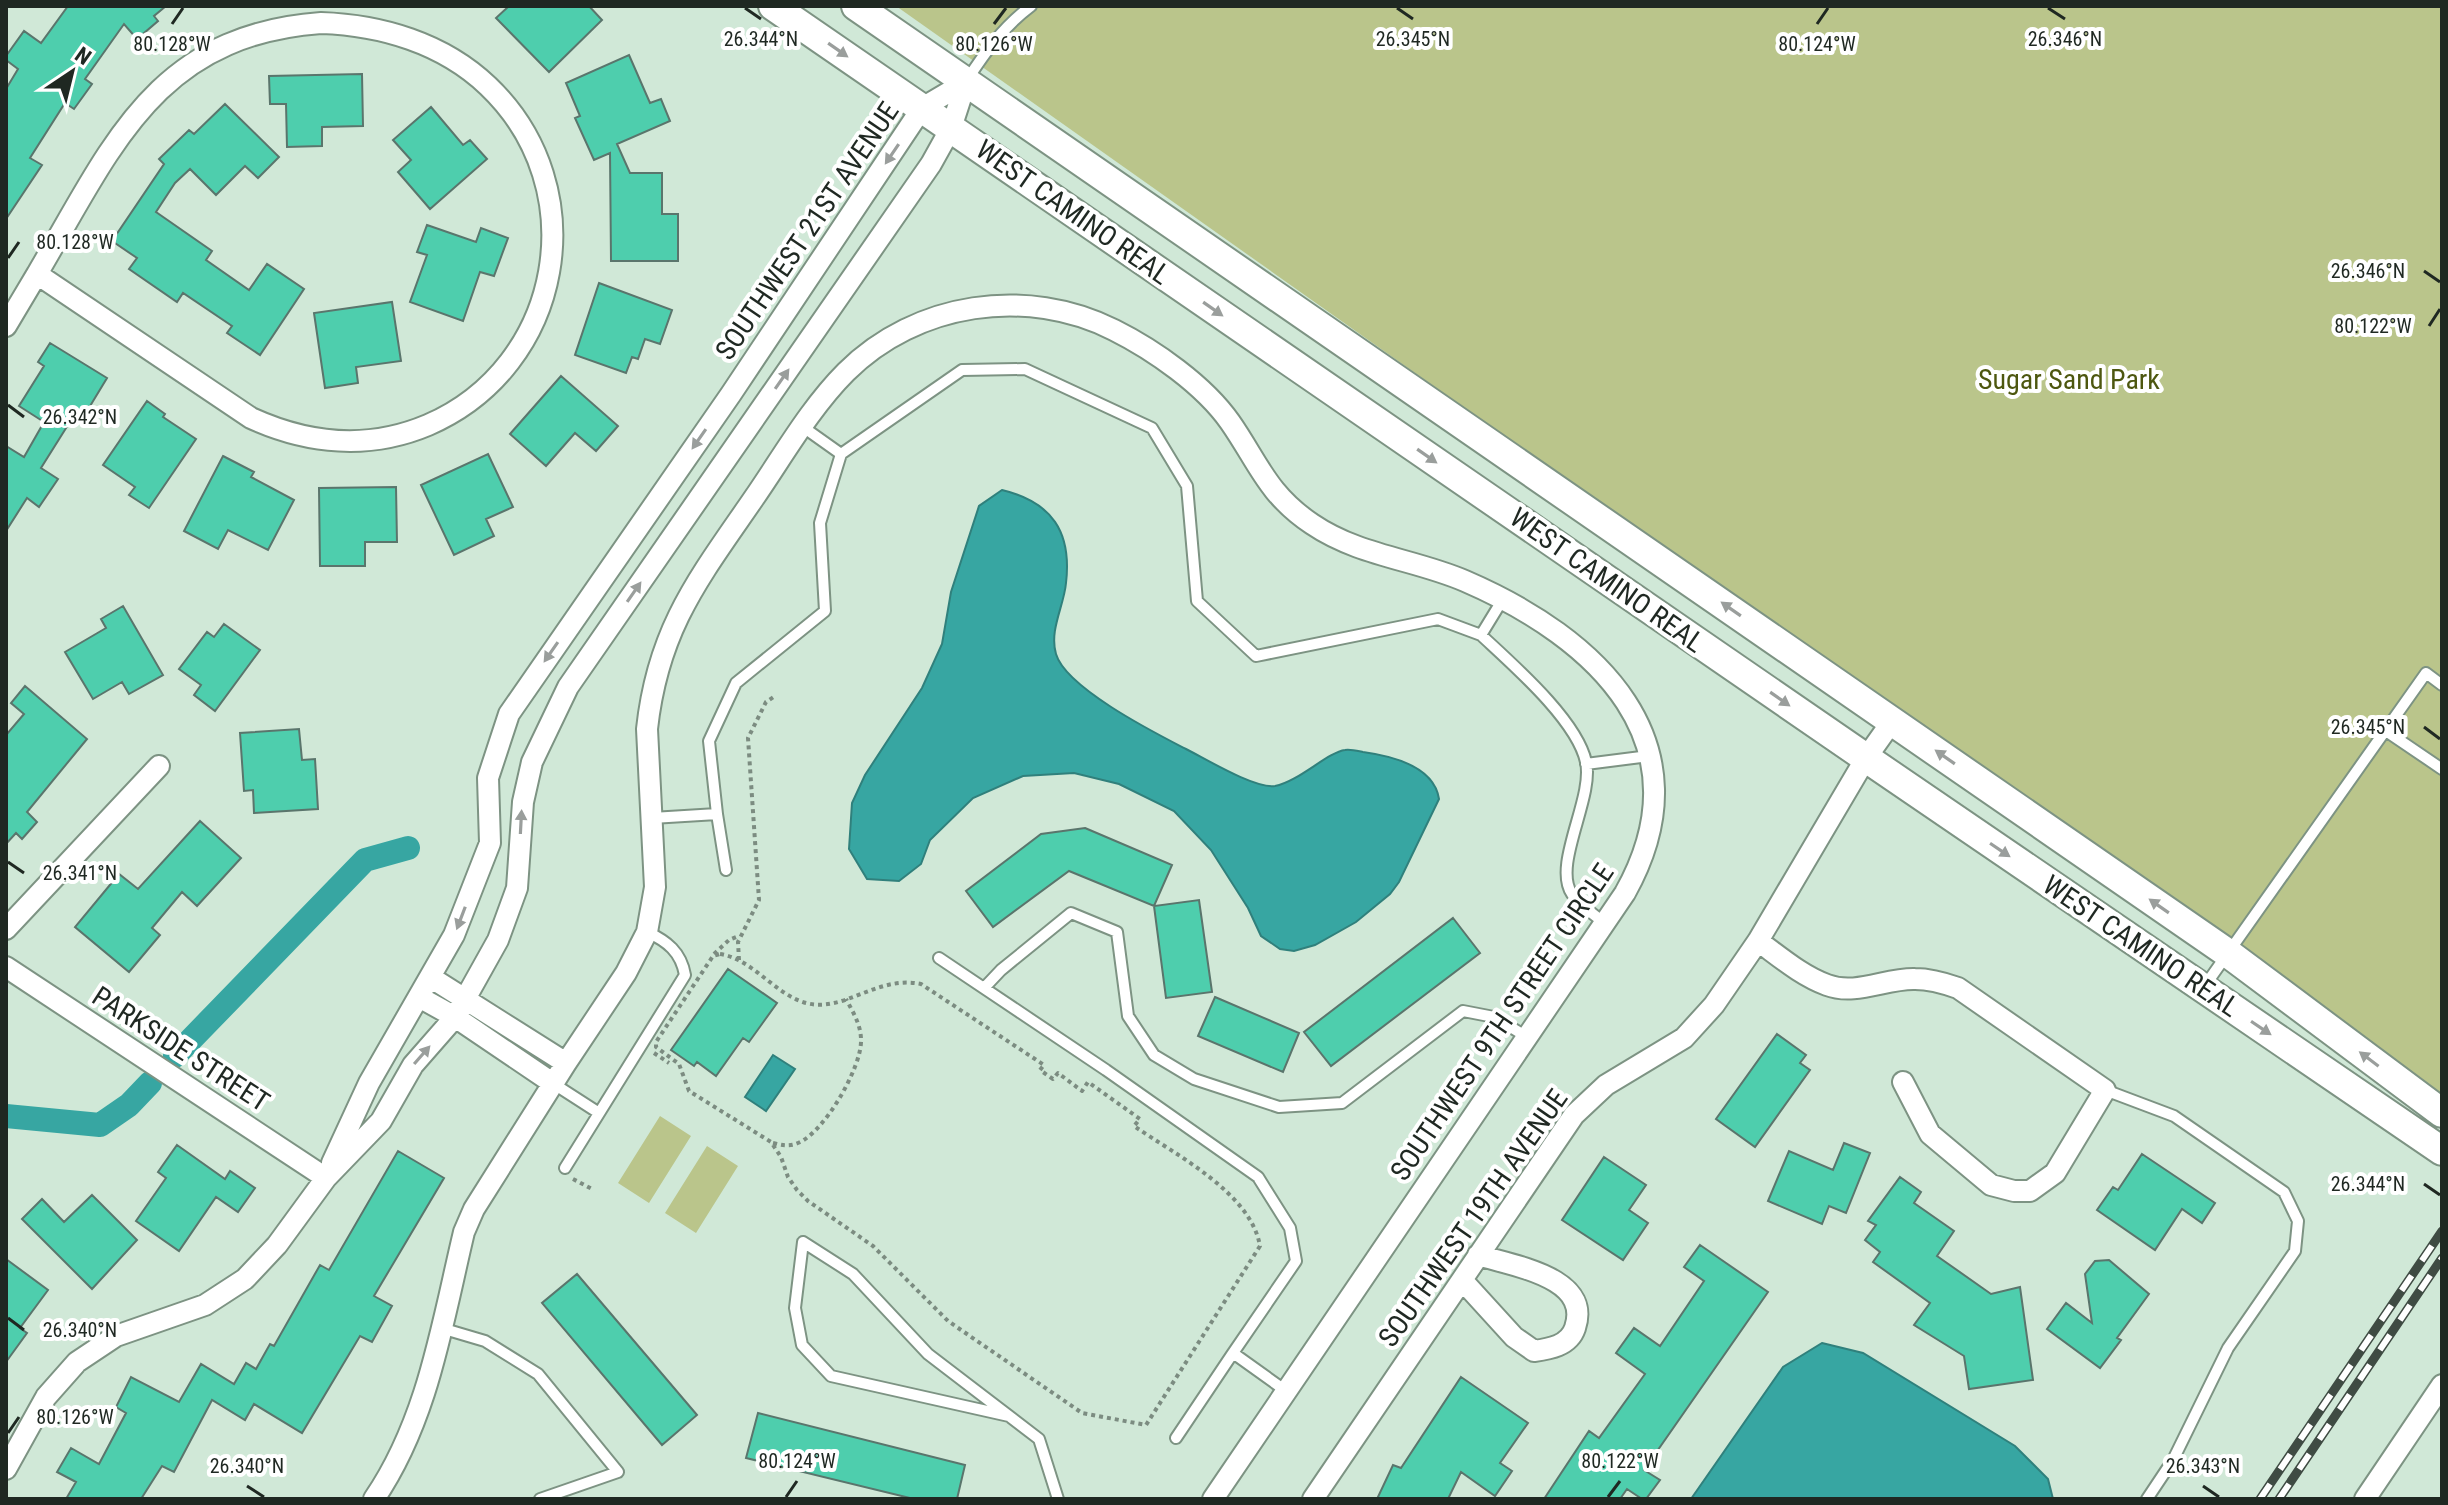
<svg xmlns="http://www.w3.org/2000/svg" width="2448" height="1505" viewBox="0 0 2448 1505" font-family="'Roboto Condensed',sans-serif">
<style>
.green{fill:#bac58b}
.water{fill:#37a6a2;stroke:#30807c;stroke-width:2}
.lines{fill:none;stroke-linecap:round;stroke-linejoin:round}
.canal{stroke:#37a6a2;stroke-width:24}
.building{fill:#4ecead;stroke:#5a756c;stroke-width:2}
.lane-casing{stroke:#7d9383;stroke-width:14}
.street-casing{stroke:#7d9383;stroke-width:24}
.secondary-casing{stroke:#7d9383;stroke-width:32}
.path{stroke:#7c8c81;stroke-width:4;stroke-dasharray:4 4;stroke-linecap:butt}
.lane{stroke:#fff;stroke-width:10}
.street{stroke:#fff;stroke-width:20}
.secondary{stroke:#fff;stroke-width:28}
.rail-casing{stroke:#3f4b43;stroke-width:9}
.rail{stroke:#fff;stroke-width:6;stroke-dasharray:18;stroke-linecap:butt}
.oneway{fill:#9a9e9c}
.ticks{fill:none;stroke:#1f2822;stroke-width:3}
.labels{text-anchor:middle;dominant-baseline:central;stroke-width:8;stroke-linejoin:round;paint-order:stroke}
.street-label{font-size:28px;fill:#1f2822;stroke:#fff}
.park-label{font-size:28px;fill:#4d570f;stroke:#fff}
.ticks-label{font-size:20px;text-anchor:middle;fill:#1f2822;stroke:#fff;stroke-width:8;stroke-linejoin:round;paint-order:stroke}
</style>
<rect width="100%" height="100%" fill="#d0e8d7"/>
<!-- green -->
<path class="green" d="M896 6H2442V1099Z
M660 1116 691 1136 649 1203 618 1183Z
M707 1146 738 1166 696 1233 665 1213Z"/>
<!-- water -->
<path class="water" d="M1002 490C1052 502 1072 532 1066 583 1064 606 1049 630 1056 654 1066 688 1155 733 1186 749 1206 759 1255 789 1275 786 1298 782 1328 752 1345 750 1350 749 1358 751 1363 752 1392 756 1434 766 1439 799L1399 882 1390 894 1356 922 1315 945 1294 951 1280 949 1261 936 1248 908 1211 850 1174 811 1119 784 1074 773 1023 776 973 798 930 840 921 864 899 881 867 879 849 849 852 803 865 775 922 688 942 644 951 592 979 506Z
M773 1055 795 1069 766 1111 745 1097Z
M1822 1343 1863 1353 2015 1446 2048 1479 2053 1499H1691L1783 1367Z"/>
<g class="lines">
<!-- canal -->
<path class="canal" d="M175 1056 365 860 408 848
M6 1116 100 1125 129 1105 150 1083"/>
</g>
<!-- building -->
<path class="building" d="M68 6H166L154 16 158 21 137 39 124 24 85 79 92 84 74 109 65 103 30 158 42 165 6 219V89L18 69 6 60V56L24 31 41 43Z
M509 6H589L602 20 549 72 496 18Z
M629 55 650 103 661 99 670 121 617 144 630 173H662V214H678V261H611L610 153 594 160 575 118 580 116 566 83Z
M362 74 363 126 322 127V146L287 147 286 104H270L269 76Z
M225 104 279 157 258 178 245 166 216 195 190 169 175 183 156 212 212 251 206 260 249 290 267 264 304 289 260 355 227 333 232 326 183 293 177 302 129 269 137 258 112 241 164 164 159 159 189 130 194 134Z
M431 107 463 145 470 140 487 159 430 209 398 172 411 160 393 140Z
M427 225 476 242 481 228 508 238 494 276 480 272 463 321 410 302 427 255 417 252Z
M599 283 672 310 660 344 645 339 638 359 632 357 626 373 575 355Z
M392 302 401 361 356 367 358 383 325 388 314 313Z
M50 343 107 378 81 421 73 417 41 468 58 479 39 507 27 498 6 531V446L24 457 44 422 19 406 44 366 38 362Z
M561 376 618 426 596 451 575 433 546 466 510 434Z
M147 401 165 414 163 417 196 439 149 508 129 495 135 487 103 465Z
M488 454 513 507 486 519 494 536 454 555 421 485Z
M223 456 254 472 251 477 294 500 268 550 228 530 218 549 184 531Z
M396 487 397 542H365V566H320L319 488Z
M123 606 163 675 129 694 122 682 93 699 65 652 106 628 101 619Z
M224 624 260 650 215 711 194 695 201 685 179 669 207 632 214 637Z
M25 686 87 739 27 812 37 822 22 839 16 833 6 844V735L24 714 11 703Z
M299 729 302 760 315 759 318 809 254 813 253 790 244 791 240 733Z
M200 821 241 858 197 906 182 892 152 928 160 935 129 972 75 927 119 874 138 889Z
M1085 828 1172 865 1154 906 1069 871 993 927 966 891 1041 834Z
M1199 900 1212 992 1166 998 1154 906Z
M1453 918 1480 953 1331 1066 1304 1032Z
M728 969 777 1003 749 1042 743 1038 716 1076 697 1062 694 1066 671 1050Z
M1215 997 1299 1033 1283 1072 1198 1036Z
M1777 1034 1806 1055 1800 1063 1810 1070 1755 1147 1716 1119Z
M1844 1143 1870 1153 1846 1213 1829 1206 1822 1224 1768 1201 1789 1151 1833 1170Z
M177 1145 225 1179 230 1171 255 1188 238 1212 216 1197 179 1251 136 1221 166 1178 158 1172Z
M398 1151 444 1178 374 1296 392 1306 372 1342 360 1336 302 1433 254 1404 245 1420 212 1400 174 1472 162 1466 141 1499H66L76 1482 57 1472 71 1448 99 1464 126 1413 116 1407 131 1377 179 1402 201 1364 234 1384 246 1363 256 1369 270 1344 274 1346 320 1265 329 1270Z
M2142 1154 2215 1203 2202 1223 2182 1209 2155 1250 2097 1210 2113 1187 2118 1190Z
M1604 1157 1646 1185 1629 1210 1648 1223 1623 1260 1562 1220Z
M1900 1177 1921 1192 1914 1203 1954 1231 1937 1256 1991 1294 2020 1287 2033 1380 1969 1389 1964 1356 1914 1325 1930 1303 1873 1262 1880 1252 1865 1240 1876 1225 1868 1221Z
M92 1195 137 1240 92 1289 22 1219 42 1199 64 1222Z
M1700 1245 1768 1292 1644 1470 1660 1480 1646 1499H1642L1627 1489 1620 1499H1544L1589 1431 1599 1438 1645 1374 1616 1353 1634 1328 1660 1346 1704 1281 1684 1267Z
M6 1259 48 1290 20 1328 27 1333 6 1362Z
M2109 1260 2149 1294 2117 1338 2121 1340 2100 1368 2047 1329 2066 1303 2092 1323 2085 1274 2095 1261Z
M577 1274 697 1415 662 1445 542 1303Z
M1461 1377 1528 1423 1500 1463 1512 1471 1495 1496 1461 1472 1448 1499H1377L1393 1465 1401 1468Z
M758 1413 965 1465 957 1499H914L746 1458Z"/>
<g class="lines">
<defs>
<path id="lane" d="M967 80C986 51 1003 27 1031 6
M841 454 962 370 1025 369 1152 428 1187 486 1197 601 1256 656 1438 619 1481 635 1503 599
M1481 635C1512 664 1577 720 1586 762 1594 798 1552 865 1572 894 1579 905 1594 914 1604 923
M2386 731 2442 769
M1586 764 1649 756
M717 814 709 741 736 683 825 611 820 523 841 454 803 427
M652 818 717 814 726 870
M939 958 1106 1070 1258 1177 1290 1228 1296 1261 1233 1353
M2204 987 2426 673 2442 685
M984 988 1001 970 1071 913 1117 932 1128 1016 1154 1055 1194 1079 1279 1107 1342 1103 1463 1011 1494 1017 1527 1037
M554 1084 599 1113
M2105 1090 2174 1116 2284 1192 2298 1221 2295 1251 2228 1348 2173 1460 2147 1499
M565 1168 685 975C681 952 667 941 647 932
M441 1328 485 1341 538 1374 618 1472 540 1499
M1009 1416 831 1376 802 1345 795 1308 803 1242 853 1274 928 1354 1039 1439 1058 1499
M1176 1438 1233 1353 1286 1391"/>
<path id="street" d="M321 23C381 25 443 43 488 86 595 188 564 366 428 425 369 450 308 444 251 418L37 274C112 147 155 35 321 23Z
M6 326 37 274
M6 929 159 766
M1758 941C1780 957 1802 976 1827 985 1856 996 1886 978 1915 979 1930 979 1944 983 1958 988L2105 1090 2055 1173 2030 1191H2014L1991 1185 1930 1134 1903 1082
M6 967 326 1178
M430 977 566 1063
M419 997 455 1017 554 1084
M332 1163 369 1083 454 935 490 843 488 778 509 714 731 394 922 108 966 82
M1462 1280 1514 1337 1534 1351C1549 1349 1569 1346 1575 1328 1592 1277 1513 1266 1478 1255
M6 1469 46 1397 77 1362 116 1336 205 1305 245 1279 277 1245 326 1178 381 1121 413 1065 455 1017 498 940 517 888 523 802 532 762 568 687 931 164 951 128 966 82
M374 1499C428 1420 442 1324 464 1232L474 1209 566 1063 626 973 647 932 655 887 647 729C658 628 699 578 754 498 783 456 810 408 846 372 916 302 1027 286 1114 330 1154 350 1204 385 1230 422 1258 462 1267 494 1312 524 1359 556 1414 559 1465 581 1597 638 1709 743 1625 893L1213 1499
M1313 1499 1574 1115 1606 1085 1684 1038 1714 1005 1758 941 1866 758 1893 720
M2365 1499 2442 1385"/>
<path id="secondary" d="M773 6 1866 758 2442 1151
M856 6 2229 954 2442 1113"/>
</defs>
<!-- lane casing -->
<use href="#lane" class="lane-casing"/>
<!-- street casing -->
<use href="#street" class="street-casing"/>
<!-- secondary casing -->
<use href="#secondary" class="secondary-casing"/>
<!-- path -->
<path class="path" d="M714 954 729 940 739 936
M720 954C753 959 774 994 806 1003 845 1013 876 975 921 984L1044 1065 1040 1070 1053 1079 1058 1073 1082 1091 1088 1082 1140 1119 1134 1126C1176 1155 1251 1193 1260 1246L1146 1425 1082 1413 948 1321 873 1246 808 1201 797 1190 788 1177 781 1157 771 1142 689 1091 679 1064 656 1047V1042L713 956Z
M739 960 738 942 759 900 748 738 766 702 775 696
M654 1053 669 1063
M773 1143C782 1145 789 1147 798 1143 824 1133 862 1067 861 1040 861 1025 853 1012 846 999
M573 1179 592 1189"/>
<!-- lane -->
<use href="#lane" class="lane"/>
<!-- street -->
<use href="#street" class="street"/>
<!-- secondary -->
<use href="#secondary" class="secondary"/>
<defs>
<path id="rail" d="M2260 1499 2442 1231
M2279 1499 2442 1258"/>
</defs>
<!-- rail casing -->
<use href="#rail" class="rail-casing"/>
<!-- rail -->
<use href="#rail" class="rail"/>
</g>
<!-- one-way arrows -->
<defs><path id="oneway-solid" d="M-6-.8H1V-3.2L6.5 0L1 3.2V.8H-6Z" transform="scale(2)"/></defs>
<g class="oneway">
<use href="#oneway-solid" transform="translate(838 50) rotate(35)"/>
<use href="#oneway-solid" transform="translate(892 154) rotate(124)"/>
<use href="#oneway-solid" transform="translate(1213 309) rotate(35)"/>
<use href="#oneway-solid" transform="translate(782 379) rotate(-55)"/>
<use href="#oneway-solid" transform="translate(699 439) rotate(125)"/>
<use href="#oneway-solid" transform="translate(1427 456) rotate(35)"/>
<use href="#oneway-solid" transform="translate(634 592) rotate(-55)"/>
<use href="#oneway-solid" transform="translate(1731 609) rotate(-145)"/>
<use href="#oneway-solid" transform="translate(551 652) rotate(125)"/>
<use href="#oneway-solid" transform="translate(1780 699) rotate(35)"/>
<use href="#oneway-solid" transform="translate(1945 757) rotate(-145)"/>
<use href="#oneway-solid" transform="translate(521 822) rotate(-87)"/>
<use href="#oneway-solid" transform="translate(2000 850) rotate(34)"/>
<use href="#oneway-solid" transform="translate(2159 906) rotate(-145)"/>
<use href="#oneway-solid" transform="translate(461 918) rotate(111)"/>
<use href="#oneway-solid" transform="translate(2261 1028) rotate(34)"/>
<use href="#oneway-solid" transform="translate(422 1055) rotate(-49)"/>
<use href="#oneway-solid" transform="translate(2369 1059) rotate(-143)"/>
</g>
<!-- ticks -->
<path class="ticks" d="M745 8 761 19M1397 8 1413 19M2048 8 2065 19M172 24 183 8M994 24 1006 8M1817 24 1828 8M8 258 19 242M2424 271 2440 282M2429 326 2440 309M8 405 24 417M2424 727 2440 739M8 862 24 873M2424 1184 2440 1195M8 1318 24 1330M8 1433 19 1417M247 1486 264 1497M2203 1486 2219 1497M786 1497 797 1481M1608 1497 1620 1481"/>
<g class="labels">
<!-- street labels -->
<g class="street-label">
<text transform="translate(1073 212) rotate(35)">WEST CAMINO REAL</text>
<text transform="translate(807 231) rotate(-56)">SOUTHWEST 21ST AVENUE</text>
<text transform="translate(1607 580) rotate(35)">WEST CAMINO REAL</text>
<text transform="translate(2141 946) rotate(34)">WEST CAMINO REAL</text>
<text transform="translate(1502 1022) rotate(-56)">SOUTHWEST 9TH STREET CIRCLE</text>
<text transform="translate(181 1049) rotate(33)">PARKSIDE STREET</text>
<text transform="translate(1473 1218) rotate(-55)">SOUTHWEST 19TH AVENUE</text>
</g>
<!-- park labels -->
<g class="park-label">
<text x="2069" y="379">Sugar Sand Park</text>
</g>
</g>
<g class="ticks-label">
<text x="761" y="46">26.344°N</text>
<text x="1413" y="46">26.345°N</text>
<text x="2065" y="46">26.346°N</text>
<text x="172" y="51">80.128°W</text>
<text x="994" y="51">80.126°W</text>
<text x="1817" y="51">80.124°W</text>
<text x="75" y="249">80.128°W</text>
<text x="2368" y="278">26.346°N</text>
<text x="2373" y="333">80.122°W</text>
<text x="80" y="424">26.342°N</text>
<text x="2368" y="734">26.345°N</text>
<text x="80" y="880">26.341°N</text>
<text x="2368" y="1191">26.344°N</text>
<text x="80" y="1337">26.340°N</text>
<text x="75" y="1424">80.126°W</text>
<text x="797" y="1468">80.124°W</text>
<text x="1620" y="1468">80.122°W</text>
<text x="247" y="1473">26.340°N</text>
<text x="2203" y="1473">26.343°N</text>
</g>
<!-- border -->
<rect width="2448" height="1505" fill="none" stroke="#1f2822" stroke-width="16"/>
<!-- north arrow -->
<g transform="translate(72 72) rotate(35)" stroke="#ffffff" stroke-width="6" paint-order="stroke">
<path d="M0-6L14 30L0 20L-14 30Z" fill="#1f2822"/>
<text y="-12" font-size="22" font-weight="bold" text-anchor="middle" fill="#1f2822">N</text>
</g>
</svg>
